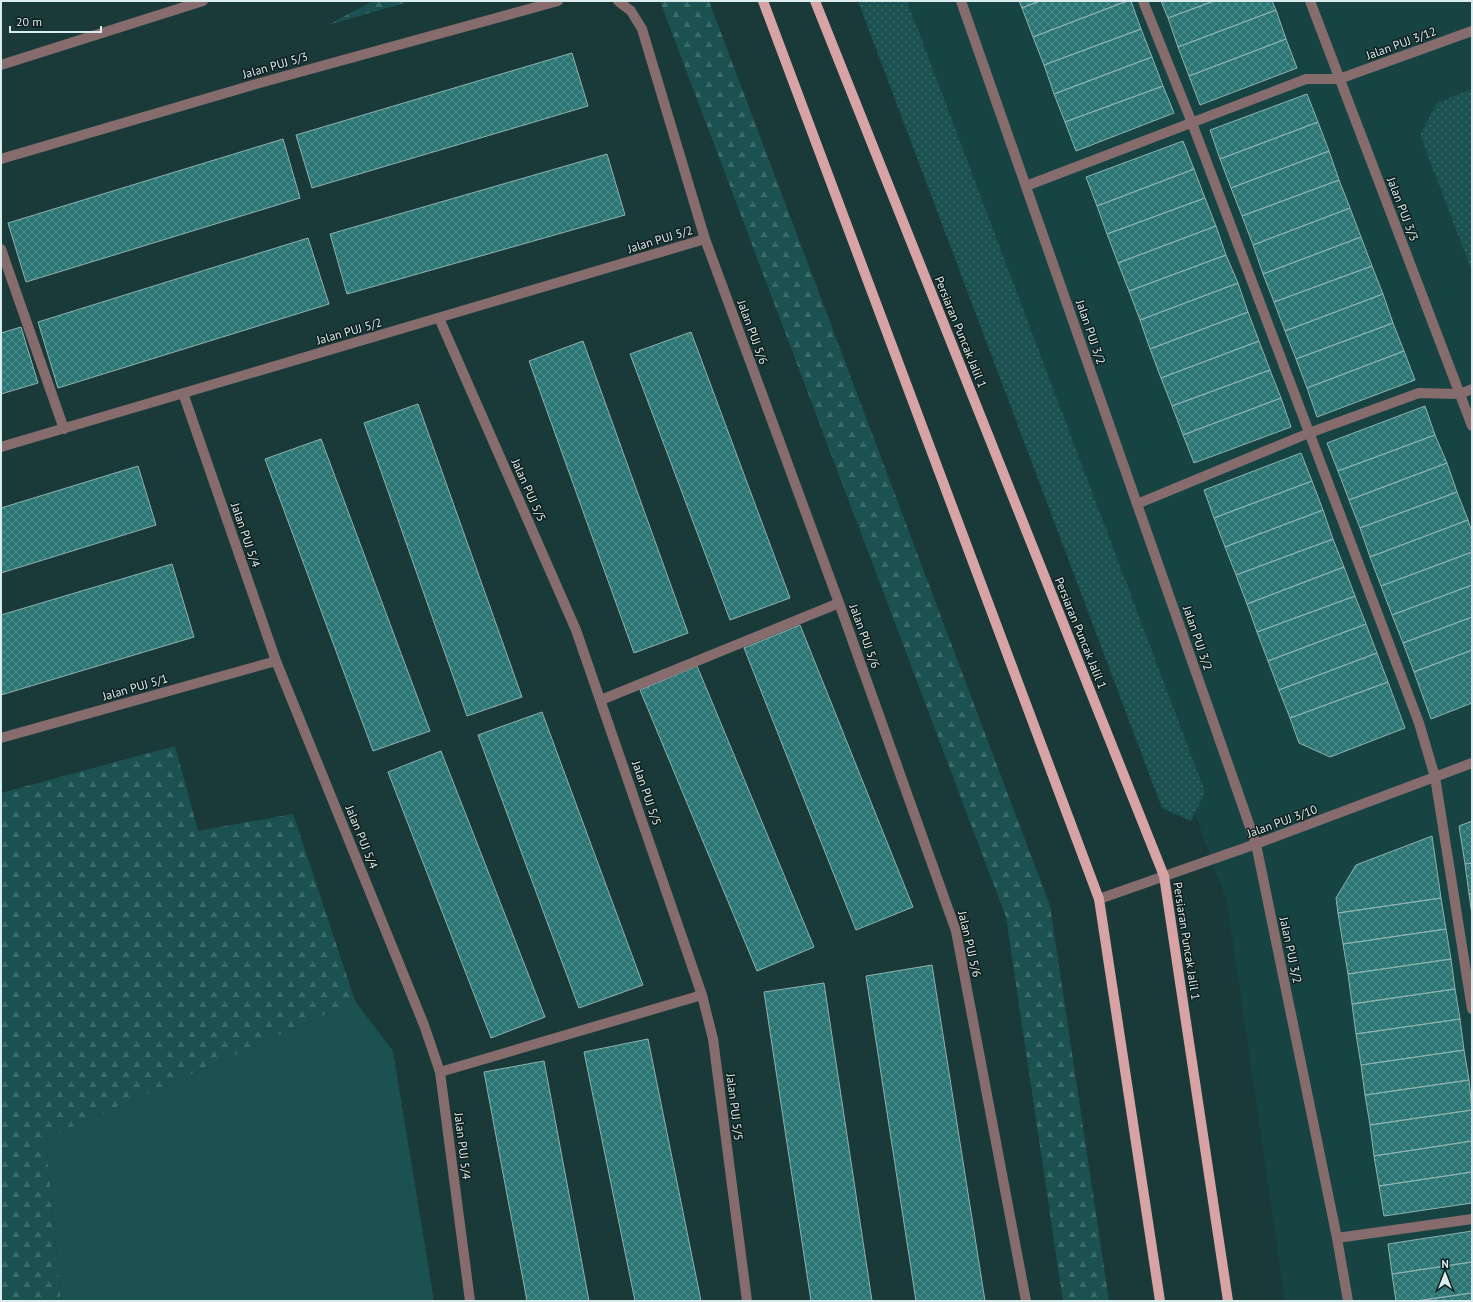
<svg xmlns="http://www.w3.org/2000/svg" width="1473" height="1302" viewBox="0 0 1473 1302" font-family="'PT Sans',sans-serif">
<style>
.built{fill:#174443}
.grass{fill:url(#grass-dots)}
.forest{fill:url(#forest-firs)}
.pitch{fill:#1b5251}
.building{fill:url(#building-cross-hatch);stroke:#8fb2b1}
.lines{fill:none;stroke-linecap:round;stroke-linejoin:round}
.minor{stroke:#866c6d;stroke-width:10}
.major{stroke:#d7a3a5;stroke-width:10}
.labels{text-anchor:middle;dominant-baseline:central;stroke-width:3;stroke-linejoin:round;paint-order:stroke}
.street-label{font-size:12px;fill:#daedec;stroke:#101e1e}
</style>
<defs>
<pattern id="grass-dots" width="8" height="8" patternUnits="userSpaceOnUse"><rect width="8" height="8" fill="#1b5251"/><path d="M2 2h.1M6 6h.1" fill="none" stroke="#3c6b6a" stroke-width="1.8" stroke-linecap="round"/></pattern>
<pattern id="forest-firs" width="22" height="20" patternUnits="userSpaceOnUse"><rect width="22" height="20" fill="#1b5251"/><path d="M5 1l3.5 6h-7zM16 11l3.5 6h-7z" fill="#3c6b6a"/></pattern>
<pattern id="building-cross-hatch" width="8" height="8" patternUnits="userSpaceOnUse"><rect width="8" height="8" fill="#2a7574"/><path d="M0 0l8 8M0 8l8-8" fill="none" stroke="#52908f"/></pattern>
</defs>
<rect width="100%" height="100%" fill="#193a39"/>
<!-- built -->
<path class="built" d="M901 1H1472V1301H1285L1227 902Z"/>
<!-- grass -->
<path class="grass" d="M858 1H907L1205 792 1191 821 1162 808Z
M1472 89V271L1420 135 1437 103Z"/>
<!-- forest -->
<path class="forest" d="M373 1H411L328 25Z
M660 1H709L1050 906 1109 1301H1063L1006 917Z
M175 746 198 831 293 814 355 1001 46 1139 61 1301H1V793Z"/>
<!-- pitch -->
<path class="pitch" d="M355 1001 393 1051 434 1301H61L46 1139Z"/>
<!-- building -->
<path class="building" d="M1019 1H1040L1022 8Z
M1040 1H1127L1033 37 1022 8Z
M1127 1H1131L1141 29 1044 65 1033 37Z
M1161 1H1214L1168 18Z
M1214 1H1272L1276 10 1178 47 1168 18Z
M1276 10 1286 39 1189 76 1178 47Z
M1141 29 1152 57 1054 94 1044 65Z
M1286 39 1297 68 1200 105 1189 76Z
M572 53 588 106 312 188 296 135Z
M1152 57 1163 86 1065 122 1054 94Z
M1163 86 1174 113 1076 151 1065 122Z
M1307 94 1318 122 1220 159 1210 130Z
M1318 122 1329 151 1231 188 1220 159Z
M283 139 300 198 26 282 8 223Z
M1183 141 1194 169 1097 206 1086 177Z
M1329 151 1339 180 1242 216 1231 188Z
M607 154 625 215 347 294 330 234Z
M1194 169 1205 198 1107 234 1097 206Z
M1339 180 1350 208 1253 245 1242 216Z
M1205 198 1216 226 1118 263 1107 234Z
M1350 208 1361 237 1263 274 1253 245Z
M1216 226 1226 255 1129 291 1118 263Z
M1361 237 1372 266 1274 302 1263 274Z
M308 238 329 304 58 388 38 322Z
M1226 255 1238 283 1140 320 1129 291Z
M1372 266 1383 294 1285 331 1274 302Z
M1238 283 1248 312 1150 349 1140 320Z
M1383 294 1393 323 1296 359 1285 331Z
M1248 312 1259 341 1161 378 1150 349Z
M1393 323 1404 351 1307 388 1296 359Z
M21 327 38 383 1 394V333Z
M691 332 790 598 730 620 630 354Z
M583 341 688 633 634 653 529 361Z
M1259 341 1270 370 1172 406 1161 378Z
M1404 351 1415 380 1317 417 1307 388Z
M1270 370 1281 398 1183 435 1172 406Z
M1281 398 1291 427 1194 463 1183 435Z
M418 404 522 697 467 716 364 423Z
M1425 406 1435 435 1338 471 1327 443Z
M1435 435 1447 463 1349 500 1338 471Z
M321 439 430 731 373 751 265 459Z
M1301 453 1312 481 1214 518 1204 490Z
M1447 463 1457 492 1360 528 1349 500Z
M138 466 156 525 1 573V508Z
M1312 481 1323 510 1225 547 1214 518Z
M1457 492 1468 520 1370 557 1360 528Z
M1323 510 1333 539 1236 575 1225 547Z
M1468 520 1472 532V552L1381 586 1370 557Z
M1333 539 1344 567 1247 604 1236 575Z
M1472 552V585L1392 615 1381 586Z
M172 564 194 637 1 695V615Z
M1344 567 1355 596 1257 632 1247 604Z
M1472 585V617L1403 643 1392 615Z
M1355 596 1366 624 1268 661 1257 632Z
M1472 617V650L1414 672 1403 643Z
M1366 624 1377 653 1279 690 1268 661Z
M800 625 913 907 856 930 744 648Z
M1472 650V703L1431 719 1414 672Z
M1377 653 1388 682 1290 718 1279 690Z
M697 666 814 947 757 971 640 690Z
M1388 682 1405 728 1330 757 1299 743 1290 718Z
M542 712 643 985 579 1008 478 735Z
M441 751 545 1017 491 1038 388 772Z
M1472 821V863L1465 864 1459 826Z
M1432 836 1441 898 1338 913 1336 898 1356 865Z
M1472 863V894H1469L1465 864Z
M1469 894H1472V915Z
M1441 898 1446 929 1343 944 1338 913Z
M1446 929 1451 959 1348 974 1343 944Z
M1451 959 1455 989 1352 1004 1348 974Z
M932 965 985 1301H916L866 976Z
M824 983 872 1301H811L764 992Z
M1455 989 1460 1019 1356 1034 1352 1004Z
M1460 1019 1464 1050 1361 1065 1356 1034Z
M648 1039 701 1301H635L584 1052Z
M1464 1050 1469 1080 1365 1095 1361 1065Z
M544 1061 589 1301H527L484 1072Z
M1469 1080 1472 1110 1370 1125 1365 1095Z
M1472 1110V1141L1374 1156 1370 1125Z
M1472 1141V1172L1379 1186 1374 1156Z
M1472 1172V1203L1384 1216 1379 1186Z
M1472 1231V1262L1392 1274 1388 1244Z
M1472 1262V1293L1416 1301H1396L1392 1274Z
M1472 1293V1301H1416Z"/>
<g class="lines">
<!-- minor -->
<path class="minor" d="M618 1 631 11 642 29 705 239 839 603 956 931 1026 1301
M961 1 1256 844 1337 1238 1348 1301
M1143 1 1192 123 1419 723 1435 777 1472 1009
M1310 1 1472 426
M1 65 203 1
M1 159 256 84 558 1
M1026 186 1306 79H1339L1472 31
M1 249 64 429
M439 318 576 630 702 995 713 1039 747 1301
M183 393 276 661 424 1025 440 1072 470 1301
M1 447 705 239
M1137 504 1309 433 1419 393 1460 394 1472 389
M601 700 839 603
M1 738 276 661
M1099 899 1256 844 1472 763
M440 1072 702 995
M1337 1238 1472 1219"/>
<!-- major -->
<path class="major" d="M763 1 1099 899 1160 1301
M815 1 1164 876 1228 1301"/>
</g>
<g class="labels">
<!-- street labels -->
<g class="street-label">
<text transform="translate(1401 43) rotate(-20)">Jalan PUJ 3/12</text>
<text transform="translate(275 65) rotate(-16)">Jalan PUJ 5/3</text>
<text transform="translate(1403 209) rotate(69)">Jalan PUJ 3/3</text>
<text transform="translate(660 239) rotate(-17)">Jalan PUJ 5/2</text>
<text transform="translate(349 331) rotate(-16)">Jalan PUJ 5/2</text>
<text transform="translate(753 332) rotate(70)">Jalan PUJ 5/6</text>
<text transform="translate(961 332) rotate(68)">Persiaran Puncak Jalil 1</text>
<text transform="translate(1091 332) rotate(71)">Jalan PUJ 3/2</text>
<text transform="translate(529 490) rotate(66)">Jalan PUJ 5/5</text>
<text transform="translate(246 535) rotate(71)">Jalan PUJ 5/4</text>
<text transform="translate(1081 633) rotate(68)">Persiaran Puncak Jalil 1</text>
<text transform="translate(865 636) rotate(70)">Jalan PUJ 5/6</text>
<text transform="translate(1198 638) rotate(71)">Jalan PUJ 3/2</text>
<text transform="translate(135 687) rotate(-16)">Jalan PUJ 5/1</text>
<text transform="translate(647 793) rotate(71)">Jalan PUJ 5/5</text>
<text transform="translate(1282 821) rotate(-20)">Jalan PUJ 3/10</text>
<text transform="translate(362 837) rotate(68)">Jalan PUJ 5/4</text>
<text transform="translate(1187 941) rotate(81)">Persiaran Puncak Jalil 1</text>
<text transform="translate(970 944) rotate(77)">Jalan PUJ 5/6</text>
<text transform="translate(1291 950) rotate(78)">Jalan PUJ 3/2</text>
<text transform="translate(735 1107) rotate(83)">Jalan PUJ 5/5</text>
<text transform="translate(463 1146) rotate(83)">Jalan PUJ 5/4</text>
</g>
</g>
<!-- border -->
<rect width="1473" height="1302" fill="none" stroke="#daedec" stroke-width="4"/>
<!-- north arrow -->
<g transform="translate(1445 1274)" stroke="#101e1e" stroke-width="3" paint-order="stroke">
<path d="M0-3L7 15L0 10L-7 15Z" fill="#daedec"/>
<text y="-6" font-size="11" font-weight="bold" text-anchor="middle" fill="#daedec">N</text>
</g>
<!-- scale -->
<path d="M10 26v6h91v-6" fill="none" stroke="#daedec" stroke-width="2"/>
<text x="16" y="26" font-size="12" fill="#daedec" stroke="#101e1e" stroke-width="3" paint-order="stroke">20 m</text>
</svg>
